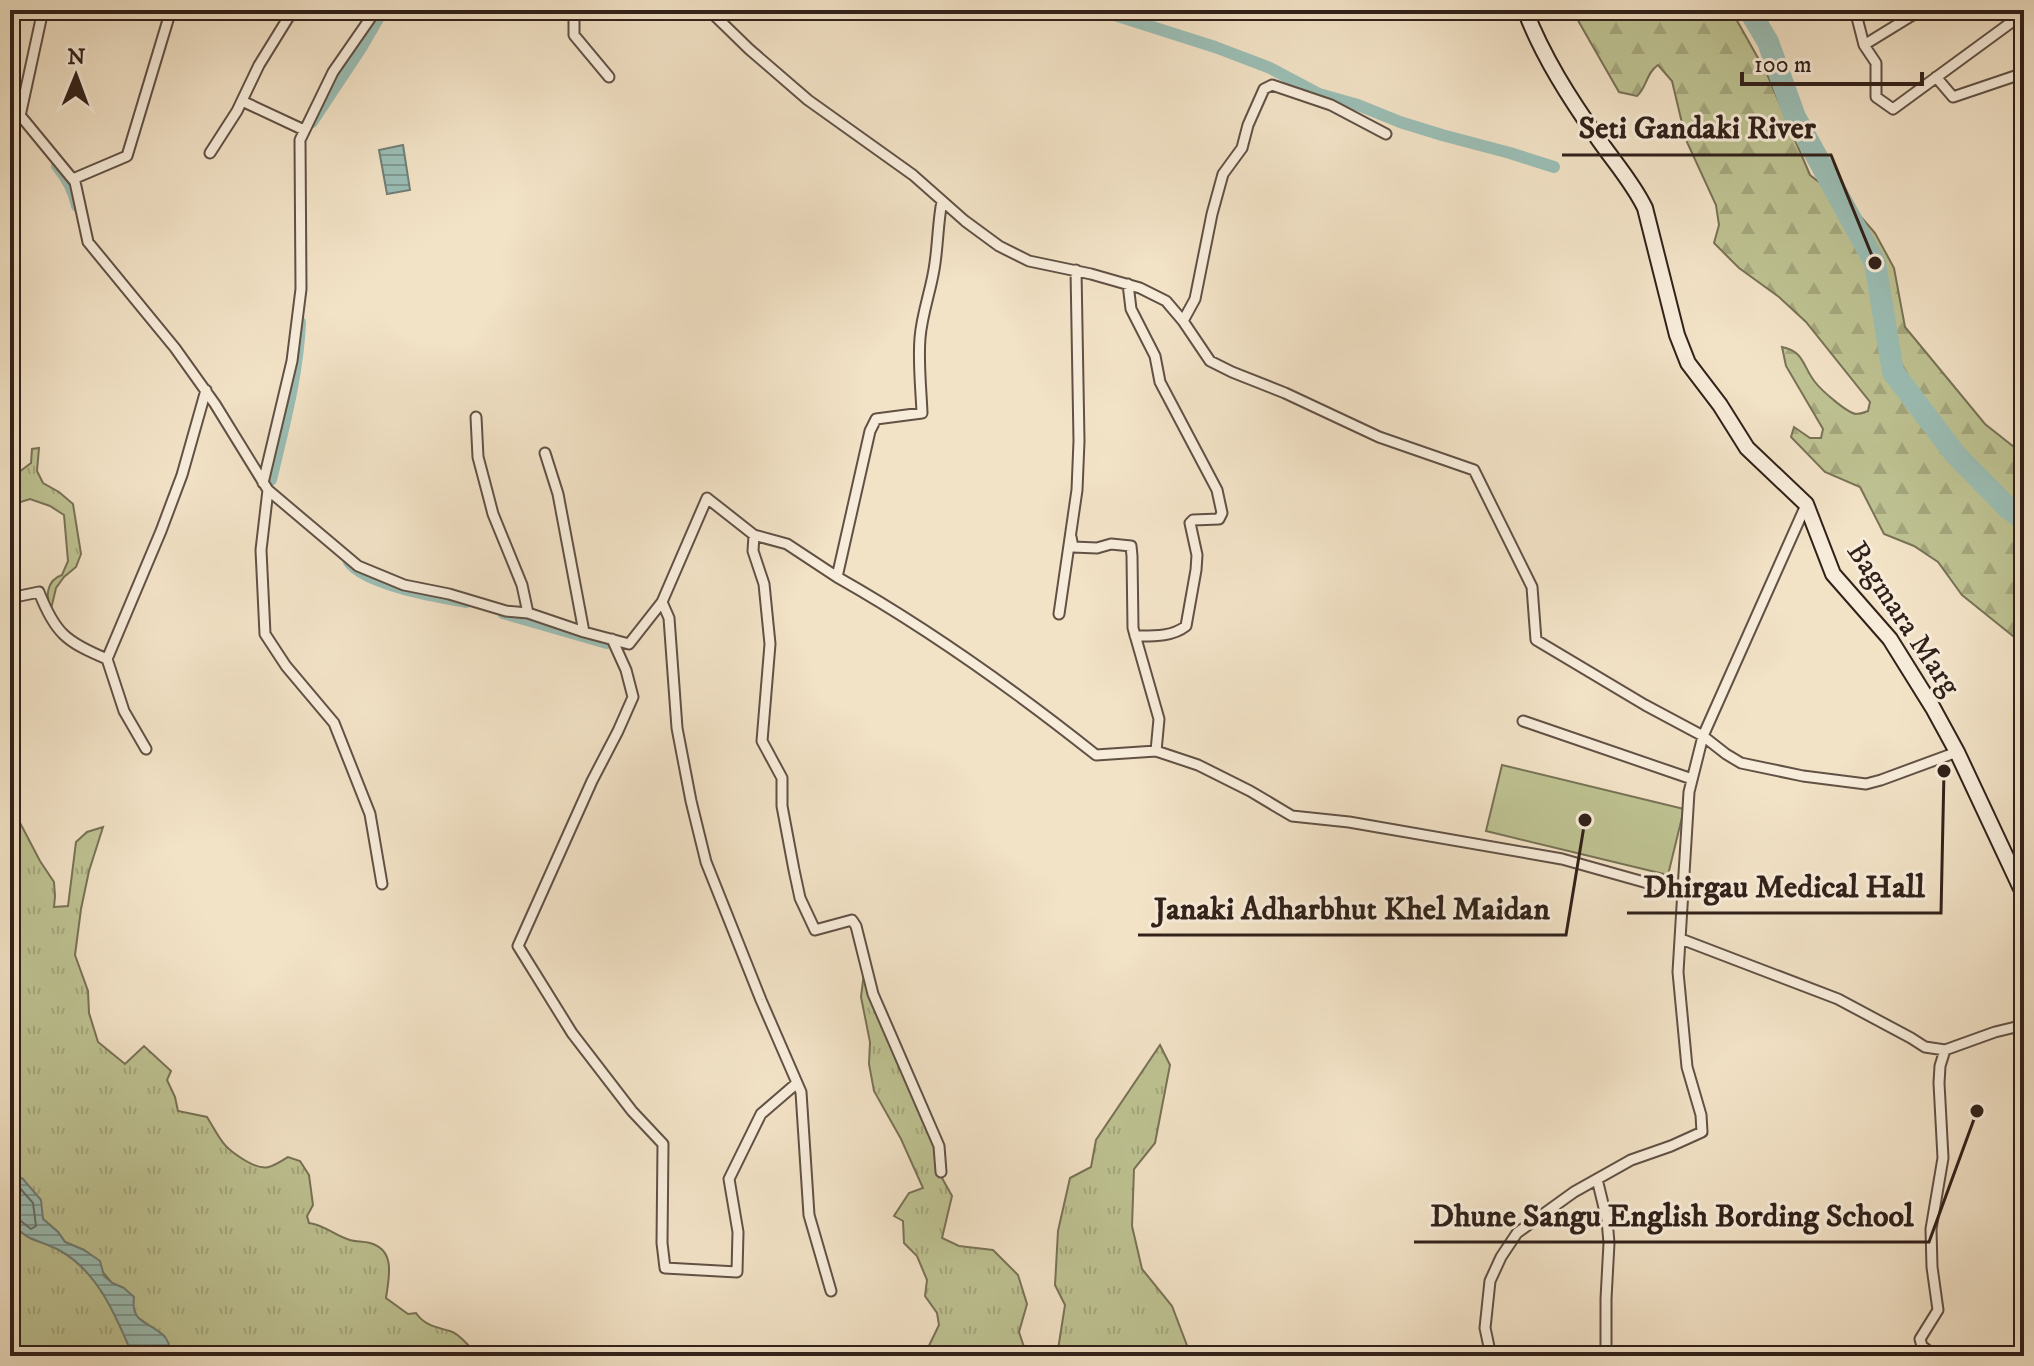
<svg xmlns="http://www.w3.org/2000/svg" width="2034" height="1366" viewBox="0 0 2034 1366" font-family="'IM FELL DW Pica',serif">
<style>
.grass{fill:url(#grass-tufts);stroke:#787256;stroke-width:2}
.forest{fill:url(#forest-firs);stroke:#787256;stroke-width:2}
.park{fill:#bec292;stroke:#787256;stroke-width:2}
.water{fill:url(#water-rules);stroke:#717f77;stroke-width:2}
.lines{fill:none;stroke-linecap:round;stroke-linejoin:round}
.shore{stroke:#667068;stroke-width:2}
.canal{stroke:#9bbeb5;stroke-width:12}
.river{stroke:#9bbeb5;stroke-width:22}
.minor-casing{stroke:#615145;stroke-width:13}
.secondary-casing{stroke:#31211a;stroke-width:18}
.minor{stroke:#f7ecda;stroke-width:9}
.secondary{stroke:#f7ecda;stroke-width:14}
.labels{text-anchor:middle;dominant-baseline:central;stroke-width:6;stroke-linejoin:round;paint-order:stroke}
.street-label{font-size:30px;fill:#31211a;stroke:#f7ecda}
.leader{fill:none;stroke:#31211a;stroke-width:3}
.callout-dot{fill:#31211a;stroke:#f7ecda;stroke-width:3}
.callout-label{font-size:32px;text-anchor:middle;font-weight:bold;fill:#31211a;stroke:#f7ecda;stroke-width:6;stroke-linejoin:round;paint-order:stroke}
</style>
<defs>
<pattern id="grass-tufts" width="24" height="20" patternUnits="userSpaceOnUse" patternTransform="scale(2)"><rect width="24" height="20" fill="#bec292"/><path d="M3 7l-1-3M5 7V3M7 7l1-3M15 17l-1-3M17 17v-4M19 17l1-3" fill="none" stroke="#a4a67d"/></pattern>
<pattern id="forest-firs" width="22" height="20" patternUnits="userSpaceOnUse" patternTransform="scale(2)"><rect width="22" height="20" fill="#bec292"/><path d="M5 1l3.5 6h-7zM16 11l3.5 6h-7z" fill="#a4a67d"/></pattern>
<pattern id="water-rules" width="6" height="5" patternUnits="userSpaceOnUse" patternTransform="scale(2)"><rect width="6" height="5" fill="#9bbeb5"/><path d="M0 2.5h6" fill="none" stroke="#7f9a92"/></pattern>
</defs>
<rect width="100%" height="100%" fill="#f2e2c6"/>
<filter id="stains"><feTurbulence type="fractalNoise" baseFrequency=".0025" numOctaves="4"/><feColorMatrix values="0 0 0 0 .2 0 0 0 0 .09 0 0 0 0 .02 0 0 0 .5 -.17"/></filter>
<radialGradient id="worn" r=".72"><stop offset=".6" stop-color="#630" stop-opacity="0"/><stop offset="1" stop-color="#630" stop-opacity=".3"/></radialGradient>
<!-- grass -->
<path class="grass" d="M39 448 37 471 43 483 59 492 73 504 81 554 76 567 64 577 56 588 51 609C45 596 47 580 62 575L68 561 64 515 50 506 30 499 21 502 10 495V472H19L31 463 32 449Z
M10 780 18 819 40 861 54 882 55 896 54 907 68 906 76 842 87 832 103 827 89 871 81 909 75 955 88 991 89 1013 98 1042 125 1064 144 1046 171 1071 167 1080 175 1097 178 1111 207 1117C221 1140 222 1147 246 1161 265 1172 271 1168 288 1157L300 1161 309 1175 313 1205 307 1216 309 1223C325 1225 335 1236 350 1240 356 1242 363 1241 370 1243 396 1250 389 1277 386 1298L408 1314 416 1313C425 1326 436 1327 450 1331 458 1333 465 1342 471 1348H474L483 1356H173L164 1336 137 1317 124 1288 112 1283 84 1250 65 1242 58 1232 43 1219 23 1179 10 1172Z
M864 973 936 1145 937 1169 952 1196 942 1238 959 1246 993 1250 1018 1275 1027 1304 1019 1332 1027 1356H924L939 1325 937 1313 925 1296 927 1280 917 1256 904 1243 903 1221 894 1216 909 1193 923 1188 901 1139 874 1091 869 1064 870 1042 861 997Z
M1160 1045 1170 1065 1155 1143 1134 1169 1132 1226 1142 1269 1172 1306 1191 1356H1057L1065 1305 1055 1285 1058 1231 1070 1178 1091 1167 1096 1140Z
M10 1223C16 1228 23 1234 30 1238 39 1242 50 1245 59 1250 98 1271 117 1317 133 1356H10Z"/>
<!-- forest -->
<path class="forest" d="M1572 10H1731L1767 74 1810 175 1855 210 1875 233 1894 268 1905 327 1985 424 2024 455V645L1962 595 1938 562 1914 546 1884 534 1860 487 1825 472 1791 437 1794 427 1810 438H1821L1823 429 1786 366 1782 347C1804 351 1803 367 1815 382 1821 390 1847 413 1856 414 1861 414 1863 413 1868 411L1870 402 1806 322 1779 297 1739 268 1714 243 1719 225 1716 205 1686 140 1672 81 1658 65C1646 73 1647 87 1637 96L1619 92Z"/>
<!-- park -->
<path class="park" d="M1502 765 1684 809 1668 875 1486 831Z"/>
<!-- water -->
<path class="water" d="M403 145 410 190 387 194 379 150Z
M10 1172 23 1179 41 1200 43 1219 58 1232 65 1242 84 1250 100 1261 104 1276 112 1283 124 1288 134 1297C130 1325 151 1321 165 1337 169 1342 171 1350 173 1356H133C116 1317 99 1272 59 1250 50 1245 39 1242 30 1238 23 1234 16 1228 10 1223Z"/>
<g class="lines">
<!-- shore -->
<path class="shore" d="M10 1181 18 1186 33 1203 36 1226 31 1229 17 1218 10 1217"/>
<!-- canal -->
<path class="canal" d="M1099 10 1215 47 1270 68 1319 94 1358 105 1400 122 1442 135 1510 153 1554 167
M312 122 361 48 383 10
M57 166C67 178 74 191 77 206
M271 480C283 429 298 375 300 322
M349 562C366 585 438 597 466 602
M503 613 607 643"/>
<!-- river -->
<path class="river" d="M1749 10 1768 42 1795 117 1875 263 1893 372 1955 454 2009 509 2024 520"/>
<defs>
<path id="minor" d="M574 10V35L609 77
M709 10 749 49 808 100 913 175 965 221 999 246 1029 261 1091 274 1140 288 1166 301 1183 321 1210 361 1232 372 1285 393 1379 437 1474 470 1532 587 1536 640 1645 705 1703 736 1726 754 1741 763 1803 776 1866 784 1881 780 1957 752
M1855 10 1864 45 1876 63V97L1893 109 2024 13
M1864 45 1921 10
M1936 77 1953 97 2024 73
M242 101 304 130
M10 103 75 182 88 242 175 348 215 404 268 490 358 566 404 585 449 594 506 611 528 613 584 632 629 644 662 602 707 498 754 535 787 544 837 577 870 431 876 419 922 413C921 388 918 362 920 338 922 312 932 288 935 263 938 242 938 222 942 201
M20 116 43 10
M210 153 237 111 259 65 293 10
M73 179 127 156 171 10
M1128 284 1131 309 1155 356 1160 382 1217 490 1222 513 1219 519 1193 520 1190 523 1197 555 1196 570 1186 626C1172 637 1153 636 1135 636
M1183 321 1195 299 1212 214 1223 174 1242 148 1248 125 1264 89 1272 85 1331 105 1386 134
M476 417 478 457 487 491 493 514 522 585 528 613
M545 453 558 494 584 632
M263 483 292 361 301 289 300 140 333 72 376 10
M268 490 261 550 265 634 286 666 334 723 370 814 382 884
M754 535 753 551 764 584 770 644 762 741 782 778V806L794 870 800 898 815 930 852 920 856 926 873 994 939 1146 941 1172
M837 577C929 629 1013 689 1096 755L1156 751 1159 719 1133 628 1132 556 1131 546 1111 544 1097 548 1073 547 1071 537
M10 598 39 592C55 633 66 642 107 659L161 531 182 475 206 390
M662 602 669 618 677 728 691 801 706 862 761 1000 801 1092 809 1215 831 1291
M1059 614 1077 490 1079 441 1076 270
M612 639 626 670 633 697 618 731 592 781 518 946 572 1033 632 1111 663 1144 662 1243 665 1268 737 1272 738 1232 729 1179 761 1114 797 1083
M107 659 124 711 146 749
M1523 721 1692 779
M1156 751 1198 765 1250 791 1292 816 1349 822 1562 859 1683 893
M1681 939 1838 999 1911 1038 1925 1047 1945 1050 1995 1032 2024 1025
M1597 1179 1607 1220 1609 1243 1606 1299V1356
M1491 1356 1485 1328 1490 1281 1501 1257 1517 1233 1574 1192 1631 1160 1671 1146 1702 1132 1701 1115 1687 1067 1678 972 1689 792 1703 736 1806 505
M1935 1356 1922 1346 1920 1339 1938 1310 1932 1267 1931 1229 1943 1158 1939 1083 1940 1066 1945 1050"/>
<path id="secondary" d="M1525 10C1543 57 1570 99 1599 140 1615 163 1633 183 1645 208L1677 335 1688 363 1720 405 1747 448 1806 504 1833 574 1890 639 1933 708 1957 752 2024 895"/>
</defs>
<!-- minor casing -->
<use href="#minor" class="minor-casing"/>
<!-- secondary casing -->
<use href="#secondary" class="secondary-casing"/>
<!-- minor -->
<use href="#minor" class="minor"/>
<!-- secondary -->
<use href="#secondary" class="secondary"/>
</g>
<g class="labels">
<!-- street labels -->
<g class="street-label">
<text transform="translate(1903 619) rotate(56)">Bagmara Marg</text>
</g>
</g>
<!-- callouts -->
<path class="leader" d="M1875 263L1831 155H1562M1944 771L1941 913H1627M1585 820L1566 935H1138M1977 1111L1929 1242H1414"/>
<g class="callout-dot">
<circle cx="1875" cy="263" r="8"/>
<circle cx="1944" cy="771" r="8"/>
<circle cx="1585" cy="820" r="8"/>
<circle cx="1977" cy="1111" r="8"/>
</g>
<g class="callout-label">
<text x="1697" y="138">Seti Gandaki River</text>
<text x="1784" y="897">Dhirgau Medical Hall</text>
<text x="1352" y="919">Janaki Adharbhut Khel Maidan</text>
<text x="1672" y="1226">Dhune Sangu English Bording School</text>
</g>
<!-- margin -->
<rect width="2034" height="1366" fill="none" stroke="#f2e2c6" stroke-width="40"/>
<rect x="12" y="12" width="2010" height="1342" fill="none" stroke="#31211a" stroke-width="4"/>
<rect x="20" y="20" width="1994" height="1326" fill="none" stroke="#31211a" stroke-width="2"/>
<!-- north arrow -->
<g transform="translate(76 76) rotate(1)" stroke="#f7ecda" stroke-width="6" paint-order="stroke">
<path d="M0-6L14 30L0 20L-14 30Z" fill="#31211a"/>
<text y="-12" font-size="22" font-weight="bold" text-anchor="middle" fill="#31211a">N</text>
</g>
<!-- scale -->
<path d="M1742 72v12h180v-12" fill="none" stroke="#31211a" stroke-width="4"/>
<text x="1754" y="72" font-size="24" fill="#31211a" stroke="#f7ecda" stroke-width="6" paint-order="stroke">100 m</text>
<rect width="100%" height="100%" filter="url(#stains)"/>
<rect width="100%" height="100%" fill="url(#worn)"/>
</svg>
